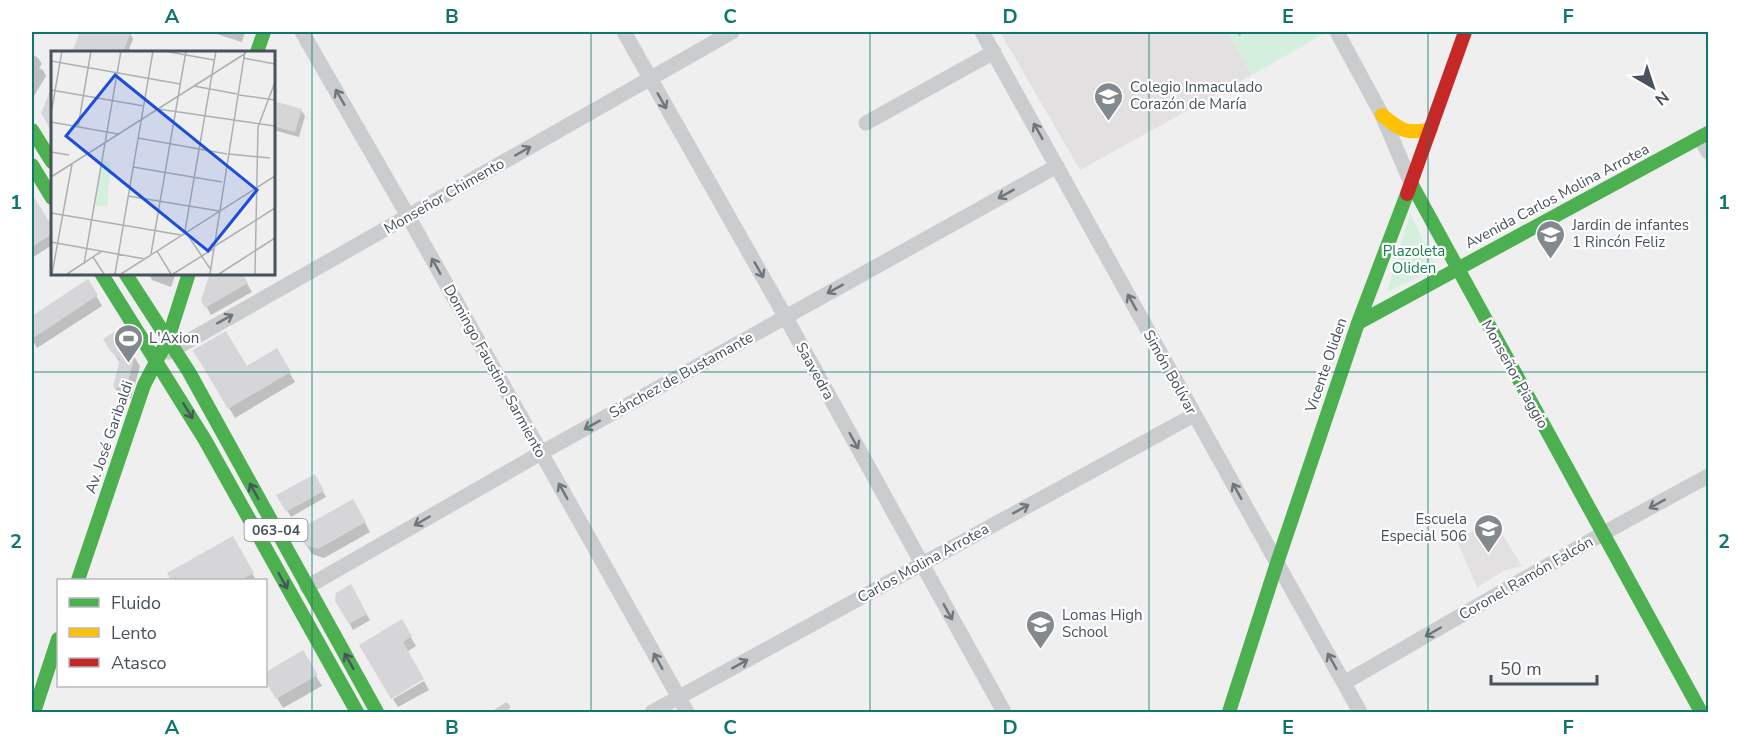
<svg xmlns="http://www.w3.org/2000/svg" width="1740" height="744" viewBox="0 0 1740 744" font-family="'Nunito Sans',sans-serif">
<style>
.education{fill:#e2e0e1}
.green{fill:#d4efde}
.shadow{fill:#0003}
.building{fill:#d6d6d8}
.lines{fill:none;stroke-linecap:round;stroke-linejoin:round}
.path{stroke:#b7c4bf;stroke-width:2;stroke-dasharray:4.5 3;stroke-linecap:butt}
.lane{stroke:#caccce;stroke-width:8}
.street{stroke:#caccce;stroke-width:15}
.fast{stroke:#4caf50;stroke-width:14}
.slow{stroke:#ffc107;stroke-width:14}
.jam{stroke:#c62828;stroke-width:14}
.oneway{stroke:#6e777e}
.oneway2{stroke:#47575b}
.grid{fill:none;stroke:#0f766e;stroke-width:1.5;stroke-opacity:0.55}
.labels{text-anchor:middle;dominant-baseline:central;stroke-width:4.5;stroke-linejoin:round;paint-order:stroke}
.shield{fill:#fff;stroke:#7e868d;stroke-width:1.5}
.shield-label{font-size:14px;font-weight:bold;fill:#47525c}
.poi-label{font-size:15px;fill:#47525c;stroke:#fff;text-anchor:start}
.street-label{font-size:15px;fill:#47525c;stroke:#fff}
.park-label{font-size:15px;fill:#177e4b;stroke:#fff}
.inset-road{fill:none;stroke:#acb0b4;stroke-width:1.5}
.view{fill:#1d4ed8;fill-opacity:0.15;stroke:#1d4ed8;stroke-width:3}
.inset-edge{fill:none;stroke:#47525c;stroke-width:3}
.neatline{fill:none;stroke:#0f766e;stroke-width:2}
.grid-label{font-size:20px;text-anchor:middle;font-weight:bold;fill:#0f766e}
</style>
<rect width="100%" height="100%" fill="#f0efef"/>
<!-- education -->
<path class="education" d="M1000 32H1227L1252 75 1080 170Z
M1492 518 1522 566 1505 570 1477 587 1457 541Z"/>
<!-- green -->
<path class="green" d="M1227 32H1327L1252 75Z
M1410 213 1437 268 1387 292Z"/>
<!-- shadow -->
<path class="shadow" d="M81 32H127L130 33 133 39 128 52H74Z
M210 32H245L242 42Z
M32 54 38 58 42 64 39 68 43 70 46 76 34 96 32 93Z
M273 102 301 110 305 116 299 137 273 130Z
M36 204 52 228V245L32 258V207Z
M151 273H176L171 287 152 280 150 276Z
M212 273H241L252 292 211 315 203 300Z
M88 281 102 306 37 348 32 339V318Z
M118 331 140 366 131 399 120 396 114 386 120 363 105 340Z
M195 350 246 368 276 350 295 382 235 418Z
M314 476 326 497 291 517 279 496Z
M353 501 370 532 324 558 312 554 298 532Z
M232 538 256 580H173L169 574Z
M350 586 370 620 353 630 337 600Z
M401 621 416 646 407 652 392 697Z
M302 652 322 686 283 708 266 679V673Z
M424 681 429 690 398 707 393 699Z"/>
<!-- building -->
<path class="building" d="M80 32H131L123 52H72Z
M52 86V132L41 113Z
M273 101 302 109 295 132 273 126Z
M32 194 52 226V234L32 247Z
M210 273H242L248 283 205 308 201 300Z
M88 279 98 295 32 339V316Z
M119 329 135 355 126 390 113 387 120 359 111 352 103 339Z
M226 331 247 366 277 348 291 372 228 409 205 370 193 351V350Z
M315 474 324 491 286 512 276 495Z
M353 499 366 522 318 549 305 545 296 531Z
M233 536 254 573 241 580H171L167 573Z
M351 584 367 614 349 624 335 601 336 593Z
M402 619 412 636 403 642 424 679 391 699 359 645Z
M303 650 318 675 276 699 266 682V672Z"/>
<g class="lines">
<!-- path -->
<path class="path" d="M1238 32 1241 37"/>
<!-- lane -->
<path class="lane" d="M498 712 506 707"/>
<!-- street -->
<path class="street" d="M302 32 408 216 687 712
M624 32 785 316 1004 712
M982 32 1360 712
M1337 32 1382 115 1411 183
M866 123 994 52
M1700 138 1708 152
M169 352 732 32
M307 587 541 453 1057 166
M1344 683 1602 534 1708 476
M652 712 1194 415"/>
<!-- fast -->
<path class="fast" d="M257 52 264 32
M32 130 52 162
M32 165 52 198
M1411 183 1701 712
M101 273 205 440 357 712
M125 273 189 372 377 712
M1358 323 1708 133
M78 580 144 385 168 339 189 273
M34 712 58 639
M1229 712 1277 563 1358 323 1407 194"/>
<!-- slow -->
<path class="slow" d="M1382 115C1400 130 1407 135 1431 129"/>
<!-- jam -->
<path class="jam" d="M1407 194 1465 32"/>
</g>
<!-- one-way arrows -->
<defs><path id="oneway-shaft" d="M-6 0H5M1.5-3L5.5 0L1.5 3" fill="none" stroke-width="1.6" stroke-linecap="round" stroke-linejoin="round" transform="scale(1.5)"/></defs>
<g class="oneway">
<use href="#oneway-shaft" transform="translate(340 97) rotate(-120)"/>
<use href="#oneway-shaft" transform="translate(662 101) rotate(60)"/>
<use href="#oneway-shaft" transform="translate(1038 131) rotate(-119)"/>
<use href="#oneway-shaft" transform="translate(523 151) rotate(-30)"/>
<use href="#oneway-shaft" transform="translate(1006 194) rotate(151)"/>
<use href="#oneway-shaft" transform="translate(436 266) rotate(-119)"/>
<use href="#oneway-shaft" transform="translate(759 270) rotate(60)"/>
<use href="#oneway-shaft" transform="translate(835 289) rotate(151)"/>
<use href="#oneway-shaft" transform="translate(1132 302) rotate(-119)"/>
<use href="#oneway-shaft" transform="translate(225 319) rotate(-29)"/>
<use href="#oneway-shaft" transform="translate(592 425) rotate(151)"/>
<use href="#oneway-shaft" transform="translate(854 441) rotate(61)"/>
<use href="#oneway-shaft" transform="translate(563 491) rotate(-119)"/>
<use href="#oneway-shaft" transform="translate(1237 491) rotate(-119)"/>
<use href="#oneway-shaft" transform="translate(1657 504) rotate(151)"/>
<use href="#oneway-shaft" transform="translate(1021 509) rotate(-29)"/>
<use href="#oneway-shaft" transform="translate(422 521) rotate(150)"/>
<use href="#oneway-shaft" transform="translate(948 612) rotate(61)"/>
<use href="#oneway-shaft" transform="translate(1433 632) rotate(150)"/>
<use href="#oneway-shaft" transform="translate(658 661) rotate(-119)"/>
<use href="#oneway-shaft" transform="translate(1332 661) rotate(-119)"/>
<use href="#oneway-shaft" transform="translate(740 664) rotate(-29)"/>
</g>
<g class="oneway2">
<use href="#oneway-shaft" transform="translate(188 411) rotate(59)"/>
<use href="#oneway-shaft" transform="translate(254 491) rotate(-119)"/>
<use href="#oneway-shaft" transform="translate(283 581) rotate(61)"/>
<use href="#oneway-shaft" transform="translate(349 661) rotate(-119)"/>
</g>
<!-- grid -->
<path class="grid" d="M312 32V712M591 32V712M870 32V712M1149 32V712M1428 32V712M32 372H1708"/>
<!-- icons -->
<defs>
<symbol id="school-pin" viewBox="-11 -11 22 30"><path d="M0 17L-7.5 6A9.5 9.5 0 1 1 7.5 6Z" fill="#82898f" stroke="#fff"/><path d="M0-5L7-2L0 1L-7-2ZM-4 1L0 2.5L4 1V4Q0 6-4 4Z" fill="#fff"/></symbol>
<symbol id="stadium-pin" viewBox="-11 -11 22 30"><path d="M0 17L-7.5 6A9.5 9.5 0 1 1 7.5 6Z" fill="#82898f" stroke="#fff"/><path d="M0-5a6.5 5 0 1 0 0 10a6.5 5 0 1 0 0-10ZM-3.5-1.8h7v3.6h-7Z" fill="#fff"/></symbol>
</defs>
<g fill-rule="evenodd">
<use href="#school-pin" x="1092" y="80" width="33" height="45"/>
<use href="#school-pin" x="1534" y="218" width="33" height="45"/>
<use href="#stadium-pin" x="112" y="322" width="33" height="45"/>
<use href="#school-pin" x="1472" y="512" width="33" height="45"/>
<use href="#school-pin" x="1024" y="608" width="33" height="45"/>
</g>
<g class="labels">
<!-- shield labels -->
<rect class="shield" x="244.5" y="519" width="63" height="22" rx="4.5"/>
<g class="shield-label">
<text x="276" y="530">063-04</text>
</g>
<!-- poi labels -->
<g class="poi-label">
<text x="1130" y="87">Colegio Inmaculado<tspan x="1130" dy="17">Corazón de María</tspan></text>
<text x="1572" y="225">Jardin de infantes<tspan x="1572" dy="17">1 Rincón Feliz</tspan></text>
<text x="149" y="338">L'Axion</text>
<text x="1467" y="519" text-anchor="end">Escuela<tspan x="1467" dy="17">Especial 506</tspan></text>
<text x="1062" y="615">Lomas High<tspan x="1062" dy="17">School</tspan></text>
</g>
<!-- street labels -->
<g class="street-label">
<text transform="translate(444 196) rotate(-30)">Monseñor Chimento</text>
<text transform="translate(1557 196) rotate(-28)">Avenida Carlos Molina Arrotea</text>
<text transform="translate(1326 365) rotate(-71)">Vicente Oliden</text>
<text transform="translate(495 371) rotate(61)">Domingo Faustino Sarmiento</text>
<text transform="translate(815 371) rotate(61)">Saavedra</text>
<text transform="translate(1170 372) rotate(61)">Simón Bolívar</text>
<text transform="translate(1515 374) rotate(61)">Monseñor Piaggio</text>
<text transform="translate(681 375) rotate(-29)">Sánchez de Bustamante</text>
<text transform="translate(109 437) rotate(-71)">Av. José Garibaldi</text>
<text transform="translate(923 563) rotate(-29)">Carlos Molina Arrotea</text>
<text transform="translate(1526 578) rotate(-30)">Coronel Ramón Falcón</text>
</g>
<!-- park labels -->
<g class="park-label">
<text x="1414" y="251">Plazoleta<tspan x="1414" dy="17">Oliden</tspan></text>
</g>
</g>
<!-- overview -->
<g transform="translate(51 51)">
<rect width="224" height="224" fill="#f0efef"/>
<path d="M51 109 60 111 56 156 44 154Z" fill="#d4efde"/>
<path class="inset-road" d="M113 0 163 9M192 7 224 13M0 10 129 33M143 35 186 43M0 39 93 55M188 44 224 49M107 58 224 75M0 63 11 0M0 71 67 83M27 76 40 0M87 87 176 103M0 101 18 104M178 103 219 107M82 116 171 131M0 126 195 2M77 145 168 160M0 162 130 184M0 191 94 208M164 195 224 157M106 200 120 223M100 203 135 0M42 206 53 223M33 213 70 0M160 219 134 180 165 0M1 223 21 113M16 223 51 200M64 223 102 0M70 223 224 125M122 223 162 198M159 223 194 0M168 223 224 187M204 223 207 76 224 31"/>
<path class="view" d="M64 24 206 139 157 200 15 85Z"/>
<rect width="224" height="224" class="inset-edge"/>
</g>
<!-- border -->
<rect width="1740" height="744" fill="none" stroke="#ffffff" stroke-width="66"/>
<!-- legend -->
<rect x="57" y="579" width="210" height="108" fill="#ffffff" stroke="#b5babe" stroke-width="1.5"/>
<rect x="69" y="598" width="30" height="9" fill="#4caf50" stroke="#b5babe" stroke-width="1.5"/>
<text x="111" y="609" font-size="18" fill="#47525c">Fluido</text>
<rect x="69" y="628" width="30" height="9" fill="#ffc107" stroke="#b5babe" stroke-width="1.5"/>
<text x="111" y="639" font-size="18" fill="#47525c">Lento</text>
<rect x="69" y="658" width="30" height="9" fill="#c62828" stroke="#b5babe" stroke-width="1.5"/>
<text x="111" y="669" font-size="18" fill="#47525c">Atasco</text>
<!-- north arrow -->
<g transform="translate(1653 87) rotate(141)" stroke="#ffffff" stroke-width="4.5" paint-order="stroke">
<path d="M0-4.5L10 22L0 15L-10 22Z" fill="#47525c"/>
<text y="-9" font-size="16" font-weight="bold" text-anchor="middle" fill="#47525c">N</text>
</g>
<!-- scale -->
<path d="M1491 675v9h106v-9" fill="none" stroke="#47525c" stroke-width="3"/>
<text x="1500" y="675" font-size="18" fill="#47525c" stroke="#ffffff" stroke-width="4.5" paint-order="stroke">50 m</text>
<rect x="33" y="33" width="1674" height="678" class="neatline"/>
<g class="grid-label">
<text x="172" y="23">A</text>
<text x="452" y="23">B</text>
<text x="730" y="23">C</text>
<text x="1010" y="23">D</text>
<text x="1288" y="23">E</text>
<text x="1568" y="23">F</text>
<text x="16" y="209">1</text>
<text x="1724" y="209">1</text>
<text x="16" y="548">2</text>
<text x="1724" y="548">2</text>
<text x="172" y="734">A</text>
<text x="452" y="734">B</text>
<text x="730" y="734">C</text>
<text x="1010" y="734">D</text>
<text x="1288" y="734">E</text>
<text x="1568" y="734">F</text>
</g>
</svg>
